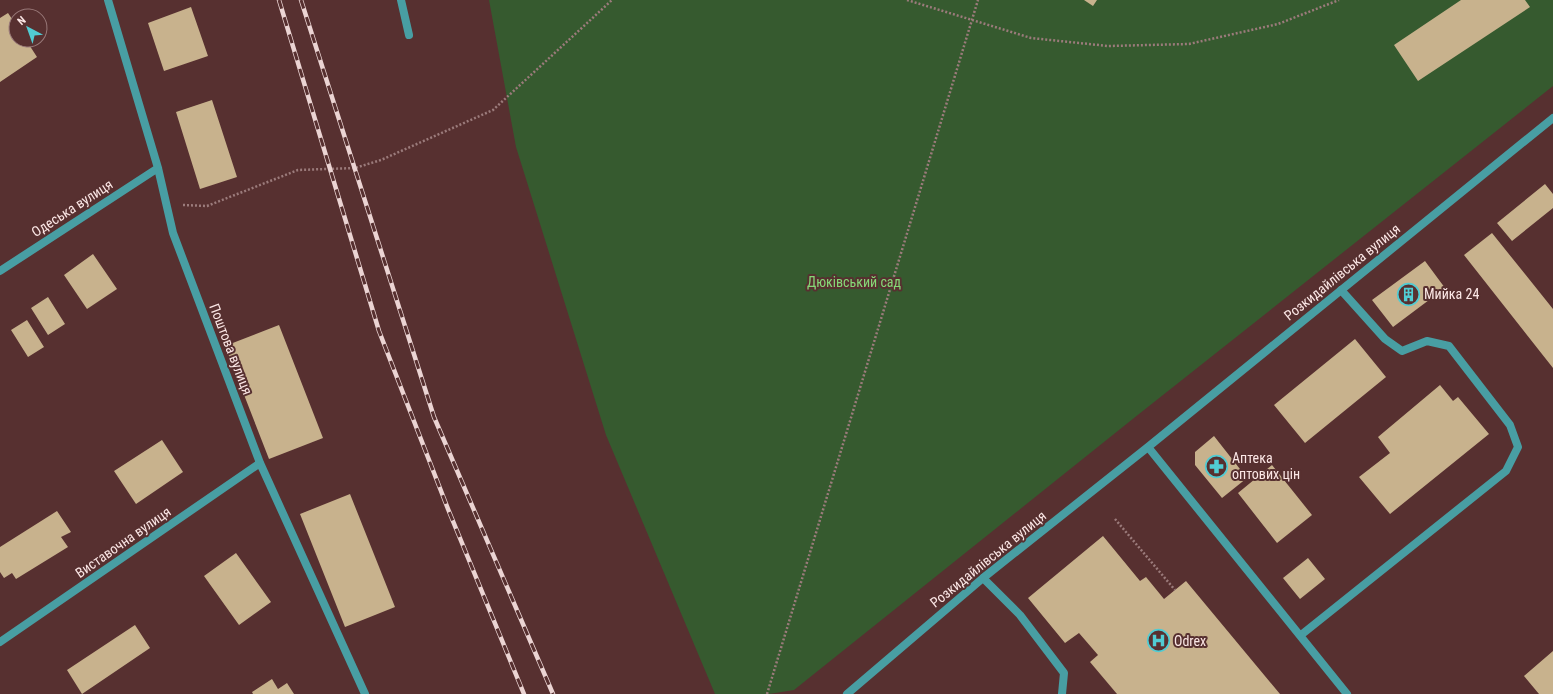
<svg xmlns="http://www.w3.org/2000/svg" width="1553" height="694" viewBox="0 0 1553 694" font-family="'Roboto Condensed',sans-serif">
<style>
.green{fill:#365a2f}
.building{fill:#c8b28d}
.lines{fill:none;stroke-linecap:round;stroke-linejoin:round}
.path{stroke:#9b7b7b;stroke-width:2.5;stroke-dasharray:2 2;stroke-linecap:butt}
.lane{stroke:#489ea3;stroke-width:8}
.street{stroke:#489ea3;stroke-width:8}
.rail-casing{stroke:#ebd4d3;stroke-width:4.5}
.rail{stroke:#573030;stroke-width:3;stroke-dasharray:9;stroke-linecap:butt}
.labels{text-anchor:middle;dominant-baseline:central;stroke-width:4;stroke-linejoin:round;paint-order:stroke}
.street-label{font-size:14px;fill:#fce7e6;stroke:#573030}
.park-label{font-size:14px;fill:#86d877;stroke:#573030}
.poi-label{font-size:14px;fill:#fce7e6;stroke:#573030;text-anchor:start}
</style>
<rect width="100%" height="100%" fill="#573030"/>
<!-- green -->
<path class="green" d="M489 0H1553V86L1139 414 794 690 769 694H715L606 435 516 147Z"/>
<!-- building -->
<path class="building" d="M1084 0H1097L1093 6Z
M1461 0H1525L1530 7 1418 81 1394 45Z
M191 7 208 56 164 71 148 23Z
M8 13 16 25V40H26L37 57 0 82V18Z
M212 100 237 177 200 189 176 112Z
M1545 184 1553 194V208L1512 241 1497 223Z
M1492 233 1553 309V368L1464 255Z
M93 254 117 289 87 309 64 275Z
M1425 261 1445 288 1393 327 1372 300Z
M48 297 65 324 48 335 31 308Z
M27 320 44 347 28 357 11 330Z
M279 325 323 438 269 459 225 346Z
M1355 339 1386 377 1305 443 1274 405Z
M1440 385 1453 401 1458 397 1489 434 1390 514 1359 477 1390 453 1378 437Z
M1214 436 1247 478 1222 498 1195 465V452Z
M162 440 183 472 136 504 114 471Z
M1272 465 1312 515 1277 543 1238 493Z
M350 494 395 607 345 627 300 514Z
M57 511 71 532 61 537 68 547 16 579 12 573 4 578 0 572V547Z
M1103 536 1140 581 1146 577 1164 599 1186 581 1280 694H1117L1090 662 1098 655 1079 633 1065 643 1028 598Z
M236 553 271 602 239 625 204 576Z
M1308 558 1325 579 1300 599 1283 578Z
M135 625 150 648 82 694 67 670Z
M1553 651V694H1539L1524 676Z
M272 679 278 689 287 683 294 694H253L252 692Z"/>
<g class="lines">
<!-- path -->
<path class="path" d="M907 0 1031 38 1108 46 1189 44 1278 24 1339 0
M183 205 207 206 298 170 355 168 381 160 493 110 612 0
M1115 519 1175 590
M767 694 978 0"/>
<!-- lane -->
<path class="lane" d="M401 0 409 35
M983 578 1020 615 1064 673 1062 694
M1301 635 1506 471 1518 447 1510 425 1449 346 1427 341 1402 351 1385 339 1341 290"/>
<!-- street -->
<path class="street" d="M108 0 158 168 173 233 260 463 365 694
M0 271 158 168
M1148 447 1347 694
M0 642 260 463
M847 694 983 578 1148 447 1553 118"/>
<defs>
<path id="rail" d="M279 0 379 331 448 509 524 694
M301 0 434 417 553 694"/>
</defs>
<!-- rail casing -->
<use href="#rail" class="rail-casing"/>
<!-- rail -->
<use href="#rail" class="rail"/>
</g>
<!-- icons -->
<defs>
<symbol id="building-ring" viewBox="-11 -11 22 22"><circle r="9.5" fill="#573030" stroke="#51ccd3" stroke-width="1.5"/><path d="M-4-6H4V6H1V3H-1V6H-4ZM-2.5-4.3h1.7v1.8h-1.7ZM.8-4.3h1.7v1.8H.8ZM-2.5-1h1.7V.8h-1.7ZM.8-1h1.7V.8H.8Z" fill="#51ccd3"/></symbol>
<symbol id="pharmacy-ring" viewBox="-11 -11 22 22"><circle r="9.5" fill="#573030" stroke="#51ccd3" stroke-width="1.5"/><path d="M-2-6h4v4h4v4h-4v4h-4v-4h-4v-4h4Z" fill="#51ccd3"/></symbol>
<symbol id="hospital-ring" viewBox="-11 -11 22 22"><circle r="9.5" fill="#573030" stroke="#51ccd3" stroke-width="1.5"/><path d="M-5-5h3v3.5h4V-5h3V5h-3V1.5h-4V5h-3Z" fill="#51ccd3"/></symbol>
</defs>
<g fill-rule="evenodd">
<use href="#building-ring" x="1396" y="282" width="25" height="25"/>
<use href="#pharmacy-ring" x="1204" y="454" width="25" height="25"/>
<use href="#hospital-ring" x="1146" y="628" width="25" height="25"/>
</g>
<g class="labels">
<!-- street labels -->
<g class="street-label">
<text transform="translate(72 208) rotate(-33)">Одеська вулиця</text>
<text transform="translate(1342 272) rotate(-39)">Розкидайлівська вулиця</text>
<text transform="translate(231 349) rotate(69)">Поштова вулиця</text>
<text transform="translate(123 542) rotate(-35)">Виставочна вулиця</text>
<text transform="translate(988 559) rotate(-39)">Розкидайлівська вулиця</text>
</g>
<!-- park labels -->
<g class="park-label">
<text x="854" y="282">Дюківський сад</text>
</g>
<!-- poi labels -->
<g class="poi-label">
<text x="1424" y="294">Мийка 24</text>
<text x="1232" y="458">Аптека<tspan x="1232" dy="16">оптових цін</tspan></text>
<text x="1174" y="641">Odrex</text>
</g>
</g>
<!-- north arrow -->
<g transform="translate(28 28) rotate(319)"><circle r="19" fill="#573030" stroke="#997979"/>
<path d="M0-3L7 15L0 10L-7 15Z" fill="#51ccd3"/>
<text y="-6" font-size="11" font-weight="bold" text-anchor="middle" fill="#fce7e6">N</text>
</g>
</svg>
